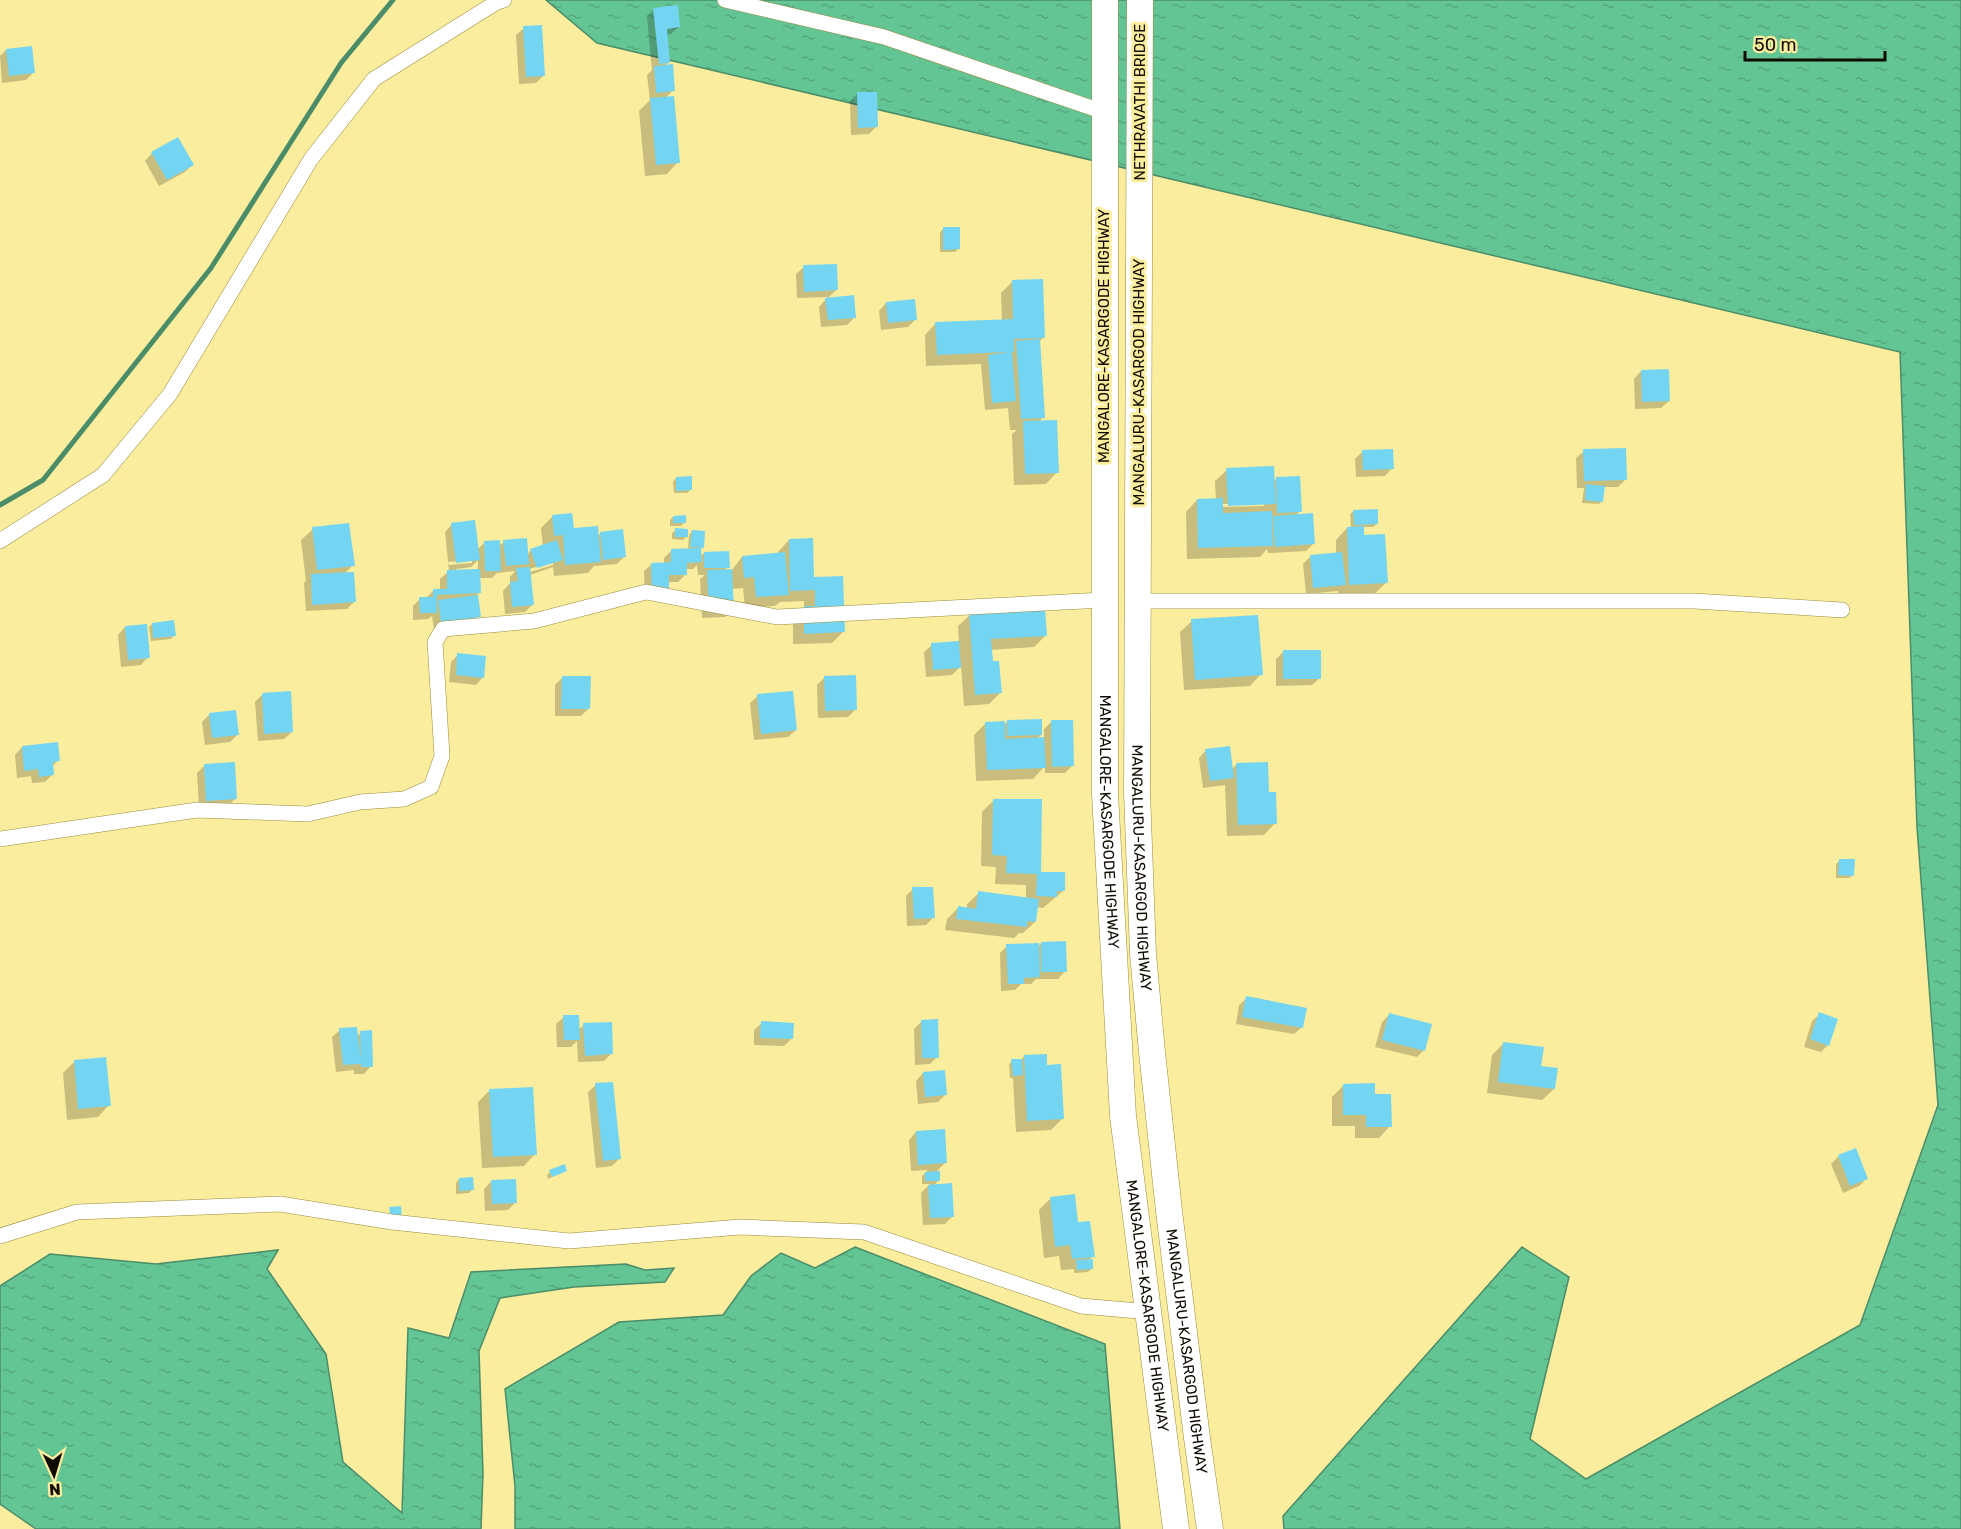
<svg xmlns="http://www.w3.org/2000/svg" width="1961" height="1529" viewBox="0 0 1961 1529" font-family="Rubik,sans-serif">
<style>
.water{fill:url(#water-ripples);stroke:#4a8d68;stroke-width:1.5}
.shadow{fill:#0003;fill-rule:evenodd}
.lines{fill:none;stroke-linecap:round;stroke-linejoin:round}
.stream{stroke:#4a8d68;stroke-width:5}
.building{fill:#74d5f3}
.minor-casing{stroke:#998c3e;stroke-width:16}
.trunk-casing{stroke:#998c3e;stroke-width:27}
.minor{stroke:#fff;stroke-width:15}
.trunk{stroke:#fff;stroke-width:26}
.labels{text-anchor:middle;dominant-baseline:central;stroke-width:6;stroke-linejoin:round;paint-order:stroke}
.street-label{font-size:15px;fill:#100c00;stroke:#faed9d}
</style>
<defs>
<pattern id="water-ripples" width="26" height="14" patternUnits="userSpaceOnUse" patternTransform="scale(1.5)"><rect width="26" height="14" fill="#63c494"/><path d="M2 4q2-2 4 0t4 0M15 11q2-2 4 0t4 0" fill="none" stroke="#55a77e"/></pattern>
</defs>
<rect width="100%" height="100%" fill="#faed9d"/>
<!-- water -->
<path class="water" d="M546 0H1961V1529H1284L1283 1516 1522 1247 1569 1277 1530 1439 1586 1479 1860 1325 1938 1105 1917 827 1900 352 597 43Z
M855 1247 1105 1344 1120 1529H515V1486L505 1389 619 1322 723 1315 751 1276 781 1253 815 1268Z
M278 1250 267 1269 326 1354 343 1462 402 1513 408 1328 449 1338 471 1272 626 1264 645 1270 674 1268 665 1282 574 1287 500 1298 479 1351 483 1473 481 1529H36L0 1504V1286L50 1254 156 1264Z"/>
<!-- shadow -->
<path class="shadow" d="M654 9 678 27 671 34 666 35 669 62 664 67 673 90 666 98 678 162 667 174 645 176 639 111 650 100 647 75 652 70 647 17Z
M524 28 543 76 536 83 519 84 516 35Z
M6 50 33 73 26 80 2 83 0 56Z
M857 94 876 127 869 134 851 135 850 101Z
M152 153 192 165 185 172 159 186 145 161Z
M943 229 958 249 955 252H940V232Z
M804 267 836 290 827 299 855 317 847 325 821 327 819 307 828 297 797 298 796 274Z
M1013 281 1044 337 1039 342 1043 417 1039 422 1057 472 1046 484 1014 485 1012 434 1017 430H1010L1008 408 985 410 981 364 926 366 925 335 936 323 1002 321 1001 293Z
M886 303 915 320 908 327 881 330 879 311Z
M1641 371 1669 401 1661 408 1635 409 1634 379Z
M1363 451 1392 468 1385 476 1356 477 1355 459Z
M1584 451 1626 479 1618 487H1603L1602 501 1599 504 1582 503 1584 488H1577L1576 458Z
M1227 470 1273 482 1276 479 1300 511 1295 516 1314 543 1306 551 1268 553 1267 549 1260 557 1187 559 1186 512 1197 500H1216L1215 481ZM1264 503V506L1220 507V504Z
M676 478 691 489 687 493H674L673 482Z
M1354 511 1377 524 1373 527H1362L1363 536 1386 583 1374 594 1338 596V591L1306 594 1303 564 1311 556 1336 554V540L1347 528H1351L1350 514Z
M553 516 572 530 597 537 601 533 624 557 617 564 594 566 588 573 554 576 553 567 530 575 533 604 525 612 505 614 503 591 510 583V577L515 571 497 573 492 578H479V592L477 595 479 616 472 624 434 629 432 616 428 619 413 620V606L420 599H425L433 591 440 590V579L449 571 445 532 452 524 477 550 485 542 499 546 504 542 527 555 531 550 543 547 541 528ZM472 560V563L449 565 448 562ZM478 560V570L456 571V569L471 567ZM553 562V565L530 572 529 569Z
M673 517 685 522 681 526H670V520Z
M313 529 353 565 344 574 354 602 347 609 306 611 304 583 306 581 301 540Z
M676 530 687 536 683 540 672 539V533Z
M692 531 703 547 700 550V557L704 553 728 567 724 571H731L742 557 778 554V552L789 540 843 632 832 643 793 644V619L804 608V601L780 602 775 606 745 608 743 588 732 589 733 609 725 617 702 618 700 579 705 575H698L697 565 693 569H686V574L678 582H667L660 600H645L644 571 652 564 664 563V558L672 550H688L689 535Z
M970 615 1046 635 1034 647 990 650 991 663 1000 693 989 704 964 706 961 666 952 675 926 677 924 652 932 645 959 643 958 626Z
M1192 621 1261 674 1250 686 1184 690 1180 632Z
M152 624 174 635 171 639 151 641 149 627Z
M125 627 148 657 141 665 121 667 118 635Z
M1284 651 1320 678 1312 685 1276 686V659Z
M458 655 483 677 476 685 449 682 451 662Z
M563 677 588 709 581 716H555V685Z
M825 677 856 709 848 717 818 718 817 685Z
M263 694 292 732 284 739 258 741 255 702Z
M758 696 796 730 788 737 754 740 750 703Z
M210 714 237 735 230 742 205 745 202 722Z
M1007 722 1041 735 1037 739H1044V729L1051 722 1073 765 1065 773H1045V766L1033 779 976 781 974 735 986 723 1003 726Z
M22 747 58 760 52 767 53 774 45 782 32 783 31 776 17 778 15 755Z
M1206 750 1231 770 1237 764 1267 794 1275 823 1264 835 1227 836 1225 785 1203 788 1199 758Z
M204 766 235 799 228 806 199 808 197 773Z
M994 800 1040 873 1063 891 1043 908 1036 907 1035 922 1023 933H1019L1014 938 945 930 947 919 958 908 967 909V904L979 893 1026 899V885L995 884 996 867 981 866 982 812Z
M1839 861 1853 875 1849 878H1836V864Z
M913 889 933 918 926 925 907 926 906 896Z
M1041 943 1065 971 1058 979H1036L1031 984H1021L1015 990 1001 991 1000 953 1007 946 1038 947Z
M1247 998 1302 1027 1294 1034 1236 1024 1239 1005Z
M1820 1014 1828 1045 1821 1052 1804 1047 1812 1021Z
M1389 1015 1424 1050 1417 1057 1375 1047 1382 1022Z
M564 1017 578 1030 584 1025 612 1053 604 1061 578 1062 577 1041 571 1047H557L556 1024Z
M922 1021 937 1057 930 1064 915 1065 914 1029Z
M762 1023 791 1039 784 1046 754 1045V1030Z
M340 1030 357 1037 361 1032 371 1066 364 1074H354V1070L336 1072 332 1037Z
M1504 1043 1540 1067 1554 1089 1542 1100 1487 1093 1492 1055Z
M1024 1056 1063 1118 1051 1130 1016 1132 1013 1078H1010L1009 1064 1012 1061 1021 1060Z
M74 1062 109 1105 98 1117 67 1120 63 1073Z
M923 1073 946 1094 938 1102 918 1104 916 1081Z
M596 1085 619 1159 612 1166 596 1168 588 1092Z
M1344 1085 1374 1096 1390 1126 1379 1138H1355V1126H1332V1097Z
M490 1090 535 1154 524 1166 482 1168 478 1102Z
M916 1132 946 1162 935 1173 938 1181 933 1186 952 1217 945 1224 923 1225 921 1193 930 1184H922V1176L928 1170 911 1171 909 1140Z
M1855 1150 1866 1179 1859 1186 1843 1193 1831 1164 1838 1157Z
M565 1171 548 1179 547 1175 550 1172Z
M459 1179 472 1190 469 1193 456 1194V1183Z
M492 1181 515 1203 508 1210 485 1211 484 1189Z
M1050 1199 1077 1224 1093 1256 1089 1260 1091 1269 1088 1272 1074 1273V1269L1061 1270 1059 1256 1044 1258 1039 1210Z"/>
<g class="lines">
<!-- stream -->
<path class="stream" d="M0 505 43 480 211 268 341 63 393 0"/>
</g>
<!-- building -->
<path class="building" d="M678 5 680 27 667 29 670 63 659 64 653 8Z
M542 25 545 76 526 77 523 26Z
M32 46 35 73 9 76 6 49Z
M673 64 675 91 656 93 654 66Z
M857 92H877L878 127 858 128Z
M674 96 680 163 656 165 650 98Z
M178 137 194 165 167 180 151 152Z
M943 227H960V249L943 250Z
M837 264 838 290 804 292 803 265Z
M1043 279 1045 338 1014 339V352H1012L1016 401 992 403 988 355 1009 352 937 355 935 322 1013 319 1012 280Z
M854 295 856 318 828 320 825 298Z
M915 299 917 320 888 323 886 302Z
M1040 339 1045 418 1021 419 1016 341Z
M1669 369 1670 401 1642 402 1641 370Z
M1057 420 1059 473 1025 474 1023 421Z
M1626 448 1627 480 1584 481 1583 449Z
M1393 449 1394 469 1363 470 1362 450Z
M1274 466 1276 504 1228 506 1226 468Z
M692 476V490L676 491V477Z
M1300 476 1302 512 1277 513 1276 477Z
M1586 484 1605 486 1603 502 1585 500Z
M1223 498V513L1272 511 1273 546 1198 548 1197 499Z
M1378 509V524L1354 525 1353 510Z
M572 513 574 528 598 526 601 562 565 565 563 535 554 536 552 515Z
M1313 513 1315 544 1275 547 1273 516Z
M686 515V523H673V516Z
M475 520 480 560 456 563 451 523Z
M349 523 355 566 317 570 312 527Z
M1364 526V535L1385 534 1388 583 1349 585 1347 527Z
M675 528 688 529V537H675Z
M623 529 626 557 603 560 600 532Z
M692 530 705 531 704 548 690 547Z
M527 538 529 564 506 566 503 540Z
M813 538 814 577 843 576 845 632 804 634V606H815V590L790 591 789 539Z
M500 540 501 571H485L484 541Z
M557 540 563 560 537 568 530 549Z
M701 548 702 562 687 563V575H669V593H652L651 563 671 562V549Z
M729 551 730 568H704V552Z
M785 552 789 595 756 597 754 577 744 578 742 556Z
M1342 552 1346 585 1313 588 1310 555Z
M530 567 534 605 512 607 510 582 518 581 516 568Z
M480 569 481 593 437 595V613H420L419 597H433V589H447V570Z
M732 569 734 610 709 611 707 570Z
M354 572 356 602 312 605 311 574Z
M478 595 481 617 441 622 438 600Z
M1045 608 1047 636 991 639 993 661H999L1002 693 975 695 969 613Z
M1258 615 1263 675 1195 680 1191 619Z
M174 620 176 636 153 638 152 623Z
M147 624 150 658 128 660 125 626Z
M959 641 961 668 933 670 931 643Z
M1283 650H1321V679H1283Z
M457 653 486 656 484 678 456 675Z
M856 675 857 710 825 711 824 676Z
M562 676H591L590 709H561Z
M291 691 293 732 264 734 262 693Z
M793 691 797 730 761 734 757 694Z
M236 710 239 735 212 738 209 713Z
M1042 719V735L1007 736V720Z
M1051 720H1073L1074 766 1052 767Z
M1005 721V739L1044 737 1046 768 987 770 985 722Z
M58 742 60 761 53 762 54 775 39 777 38 769 24 771 22 746Z
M1230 746 1234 778 1210 781 1205 749Z
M235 762 237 799 206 801 204 764Z
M1268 762 1269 792H1276L1277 824 1238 825 1236 763Z
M993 799H1042L1041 872H1065V891H1057V897L1036 896 1037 874 1006 873 1007 856 992 855Z
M1839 859H1855L1854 876 1838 875Z
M912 887H933L935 918 914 919Z
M978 891 1039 899 1036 922 1027 921V927L956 919 958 906 976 909Z
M1066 941 1067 972H1041V942Z
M1039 943 1040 977 1024 978V984H1008L1006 944Z
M1246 996 1307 1008 1303 1028 1242 1017Z
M1819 1012 1838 1019 1829 1046 1810 1039Z
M1389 1013 1432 1024 1425 1051 1382 1040Z
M563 1015H579L580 1040H564Z
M938 1019 939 1058H922L921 1020Z
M761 1021 794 1023 793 1039 760 1038Z
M612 1022 613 1054 585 1056 583 1023Z
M357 1027 361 1060 360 1031 372 1030 373 1067H361V1064L343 1065 339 1028Z
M1503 1042 1544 1047 1541 1066 1558 1068 1555 1089 1498 1082Z
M1047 1054V1065L1061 1064 1064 1119 1027 1121 1024 1055Z
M106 1057 111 1106 78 1109 74 1060Z
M1011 1059H1022L1023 1075 1013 1076Z
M945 1070 947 1095 925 1097 923 1072Z
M613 1082 621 1159 603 1161 595 1083Z
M1375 1083V1094H1391L1392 1127H1366V1115H1343V1084Z
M533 1087 537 1155 493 1157 489 1089Z
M945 1129 947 1163 918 1165 916 1131Z
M1856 1148 1868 1179 1850 1186 1838 1155Z
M565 1164 567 1171 552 1177 549 1170Z
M940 1171V1181H925V1172Z
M473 1177 474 1190 459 1191V1178Z
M516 1179 517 1203 492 1204 491 1180Z
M952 1183 954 1217 930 1218 928 1185Z
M1075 1194 1078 1222 1090 1221 1095 1257 1072 1259 1070 1245 1055 1247 1050 1197Z
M401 1206 402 1219 391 1220 389 1207Z
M1093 1259V1269L1077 1270 1076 1260Z"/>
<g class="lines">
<defs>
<path id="minor" d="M725 0 884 37 1104 112
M0 541 103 475 170 394 311 159 374 79 497 2 504 0
M1138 601H1694L1842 610
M0 839 197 810 308 814 360 802 404 799 431 787 442 756 435 642 443 629 534 621 646 592 777 617 1104 600
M0 1236 77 1212 280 1204 392 1222 569 1241 740 1227 864 1232 1081 1306 1150 1312"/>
<g id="trunk">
<path id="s1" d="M1105 0V794L1123 1116 1176 1529"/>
<path id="s2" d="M1140 0 1137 792 1143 954 1152 1052 1169 1211 1197 1438 1210 1529"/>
</g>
</defs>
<!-- minor casing -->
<use href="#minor" class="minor-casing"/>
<!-- trunk casing -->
<use href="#trunk" class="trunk-casing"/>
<!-- minor -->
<use href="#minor" class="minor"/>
<!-- trunk -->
<use href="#trunk" class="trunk"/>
</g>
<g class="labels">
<!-- street labels -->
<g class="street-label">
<text transform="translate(1140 102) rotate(-90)">NETHRAVATHI BRIDGE</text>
<text transform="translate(1104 336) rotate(-90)">MANGALORE-KASARGODE HIGHWAY</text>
<text transform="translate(1139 382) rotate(-90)">MANGALURU-KASARGOD HIGHWAY</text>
<text stroke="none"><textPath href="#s1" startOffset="822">MANGALORE-KASARGODE HIGHWAY</textPath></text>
<text stroke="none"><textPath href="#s2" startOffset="868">MANGALURU-KASARGOD HIGHWAY</textPath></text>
<text stroke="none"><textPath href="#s1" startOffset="1308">MANGALORE-KASARGODE HIGHWAY</textPath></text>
<text stroke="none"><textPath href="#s2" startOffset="1354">MANGALURU-KASARGOD HIGHWAY</textPath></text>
</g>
</g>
<!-- north arrow -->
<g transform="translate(54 1475) rotate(176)" stroke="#faed9d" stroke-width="4.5" paint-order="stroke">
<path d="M0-4.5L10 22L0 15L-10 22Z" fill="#100c00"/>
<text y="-9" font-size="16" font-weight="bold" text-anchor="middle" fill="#100c00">N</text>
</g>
<!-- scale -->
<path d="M1745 51v9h140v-9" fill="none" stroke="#100c00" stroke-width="3"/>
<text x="1754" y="51" font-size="18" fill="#100c00" stroke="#faed9d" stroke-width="4.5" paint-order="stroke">50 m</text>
</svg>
